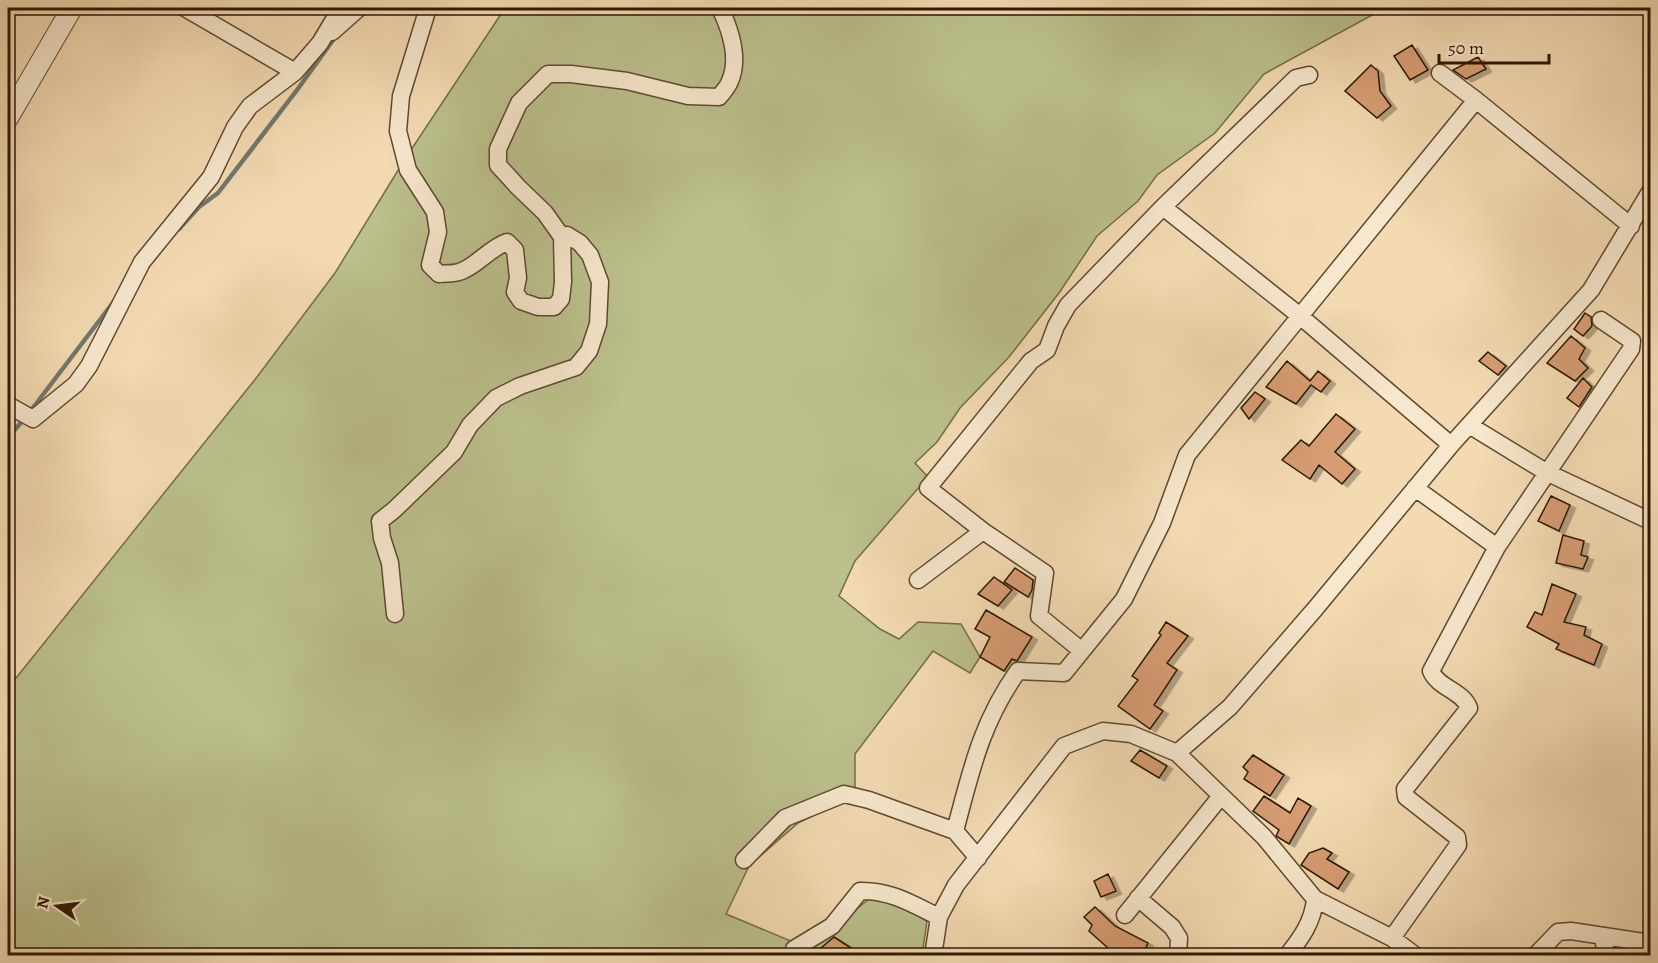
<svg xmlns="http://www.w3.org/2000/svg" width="1658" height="963" viewBox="0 0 1658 963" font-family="Alegreya,serif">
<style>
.green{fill:#bbc08c;stroke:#746c48;stroke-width:1.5}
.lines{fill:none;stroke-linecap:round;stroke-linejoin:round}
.stream{stroke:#72786f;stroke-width:4.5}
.building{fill:#d79c73;stroke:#2c1904;stroke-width:1.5;filter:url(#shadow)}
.minor-casing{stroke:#5e4930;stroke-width:19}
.tertiary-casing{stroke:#5e4930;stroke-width:22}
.minor{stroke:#f7e7cd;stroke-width:16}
.tertiary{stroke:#f7e7cd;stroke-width:20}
</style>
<defs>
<filter id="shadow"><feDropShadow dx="5.5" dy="3" stdDeviation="0" flood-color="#0004"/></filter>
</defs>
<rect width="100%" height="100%" fill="#f3dab2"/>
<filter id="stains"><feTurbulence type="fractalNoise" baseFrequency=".00333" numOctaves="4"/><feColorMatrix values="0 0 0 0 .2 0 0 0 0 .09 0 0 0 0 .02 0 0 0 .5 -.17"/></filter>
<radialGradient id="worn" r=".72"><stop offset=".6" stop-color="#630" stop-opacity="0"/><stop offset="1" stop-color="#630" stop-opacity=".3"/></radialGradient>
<!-- green -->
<path class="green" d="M505 8H1385L1264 74 1215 133 1157 175 1138 201 1097 236 1059 293 1009 357 960 408 937 442 915 463 928 477 855 561 839 596 880 629 899 639 918 622 961 624 980 657 970 673 933 651 855 754V795L798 823 749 866 726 914 793 942 854 911 869 899 899 902 927 921 922 955 8 956V688L257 377 335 273 405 159Z"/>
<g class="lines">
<!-- stream -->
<path class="stream" d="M179 229 199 207 218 193 297 90 336 36
M29 413 115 300
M8 438 24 419"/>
</g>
<!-- building -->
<path class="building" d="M1412 45 1428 70 1410 80 1394 56Z
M1478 57 1486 69 1466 79 1453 70Z
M1371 65 1378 71 1380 91 1391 106 1377 118 1345 91Z
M1585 313 1591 317 1592 326 1583 336 1574 329Z
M1571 336 1585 348 1579 359 1588 368 1575 381 1547 363Z
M1488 352 1506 366 1498 375 1479 361Z
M1287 361 1310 381 1318 371 1330 381 1321 392 1311 385 1296 404 1266 387Z
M1583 378 1592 387 1579 407 1567 398Z
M1255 392 1265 399 1249 419 1241 408Z
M1336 414 1355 429 1335 452 1355 469 1342 484 1319 465 1310 479 1282 460 1301 440 1309 446Z
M1551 496 1570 505 1559 531 1538 521Z
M1563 535 1584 541 1581 555 1588 557 1583 569 1556 563Z
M1015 568 1033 580 1032 590 1028 597 1004 582Z
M994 577 1012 590 998 606 978 594Z
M1552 584 1576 594 1564 622 1586 627 1584 635 1602 644 1594 665 1556 649 1559 644 1527 627 1535 612 1542 615Z
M986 610 1032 637 1017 661 1012 659 1004 671 980 657 990 637 975 629Z
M1166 622 1188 636 1167 663 1177 670 1154 705 1163 711 1150 729 1118 706 1138 680 1132 676 1161 635 1159 633Z
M1140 750 1167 766 1159 778 1131 761Z
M1253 755 1284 775 1270 796 1244 779 1248 772 1243 767Z
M1264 796 1290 813 1298 798 1311 806 1289 844 1276 836 1279 830 1253 811Z
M1323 848 1332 853 1327 859 1349 872 1338 889 1301 865 1309 853Z
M1108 874 1116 891 1101 897 1094 881Z
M1095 907 1115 926 1148 943 1142 956H1121L1109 949 1089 931 1092 925 1084 917Z
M834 937 851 948 845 956H832L821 948Z"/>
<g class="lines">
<defs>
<path id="minor" d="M185 8 295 72 320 43 341 8
M332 32 359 8
M1440 73 1476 100
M1163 207 1300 316 1451 445
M562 237 545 213 518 187 498 165V149L519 103 548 74H571L627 81 688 96 719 97C723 92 728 87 730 81 740 58 730 29 720 8
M8 405 33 419 76 384 89 366 142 262 211 177 235 127 250 106 295 72
M1469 425 1546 472 1650 521
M1415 488 1497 547
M983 531 928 488 1031 361 1047 350 1056 326 1068 305 1163 207 1296 78 1309 75
M918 580 983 531 1045 573 1039 616 1082 651
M395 614 390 563 382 538 380 521 394 510 454 452 470 425 496 398 520 386 576 367 589 351 598 324 600 282 590 255 580 243 567 235 562 237 563 282 561 299 554 307H538L521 301 515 292 518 278 515 250 507 242C488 249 476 267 459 272 453 274 445 273 439 274L430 265 438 232 435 212 408 170 398 131 401 96 428 8
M1177 753 1230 707 1315 609 1451 445 1591 290 1650 192
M978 858 955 831C971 771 981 723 1018 671L1064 673 1124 599 1162 523 1187 455 1476 100 1631 226
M744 860 785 818 844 794 869 800 955 831
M1138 898 1172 927 1179 938 1178 956
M1125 915 1221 796
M1603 936 1606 956
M1392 938 1458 845 1457 837 1406 797 1405 789 1469 708C1463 691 1438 688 1431 671L1497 547 1631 349 1632 341 1601 320
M794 949 832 926 860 891C890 890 912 904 939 917
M933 956 939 917 956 885 1064 746 1103 731 1131 734 1177 753 1264 837 1315 899 1392 938 1416 956
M1287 956C1301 938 1313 922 1315 899
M1535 956 1558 932 1571 931 1650 943"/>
<path id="tertiary" d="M8 118 72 8"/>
</defs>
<!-- minor casing -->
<use href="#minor" class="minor-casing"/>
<!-- tertiary casing -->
<use href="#tertiary" class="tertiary-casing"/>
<!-- minor -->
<use href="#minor" class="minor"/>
<!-- tertiary -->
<use href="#tertiary" class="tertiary"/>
</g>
<!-- margin -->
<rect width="1658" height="963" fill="none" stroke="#f3dab2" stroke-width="30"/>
<rect x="9" y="9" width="1640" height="945" fill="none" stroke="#2c1904" stroke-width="3"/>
<rect x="15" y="15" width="1628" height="933" fill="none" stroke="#2c1904" stroke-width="1.5"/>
<!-- north arrow -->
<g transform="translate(57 906) rotate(284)" stroke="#f7e7cd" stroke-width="4.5" paint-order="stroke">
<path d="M0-4.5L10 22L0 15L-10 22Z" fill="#2c1904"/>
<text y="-9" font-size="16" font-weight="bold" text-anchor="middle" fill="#2c1904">N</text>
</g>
<!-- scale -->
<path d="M1439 54v9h110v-9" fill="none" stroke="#2c1904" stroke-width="3"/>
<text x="1448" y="54" font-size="18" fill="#2c1904" stroke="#f7e7cd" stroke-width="4.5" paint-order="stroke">50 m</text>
<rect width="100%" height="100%" filter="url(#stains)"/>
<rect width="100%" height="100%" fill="url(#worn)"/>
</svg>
